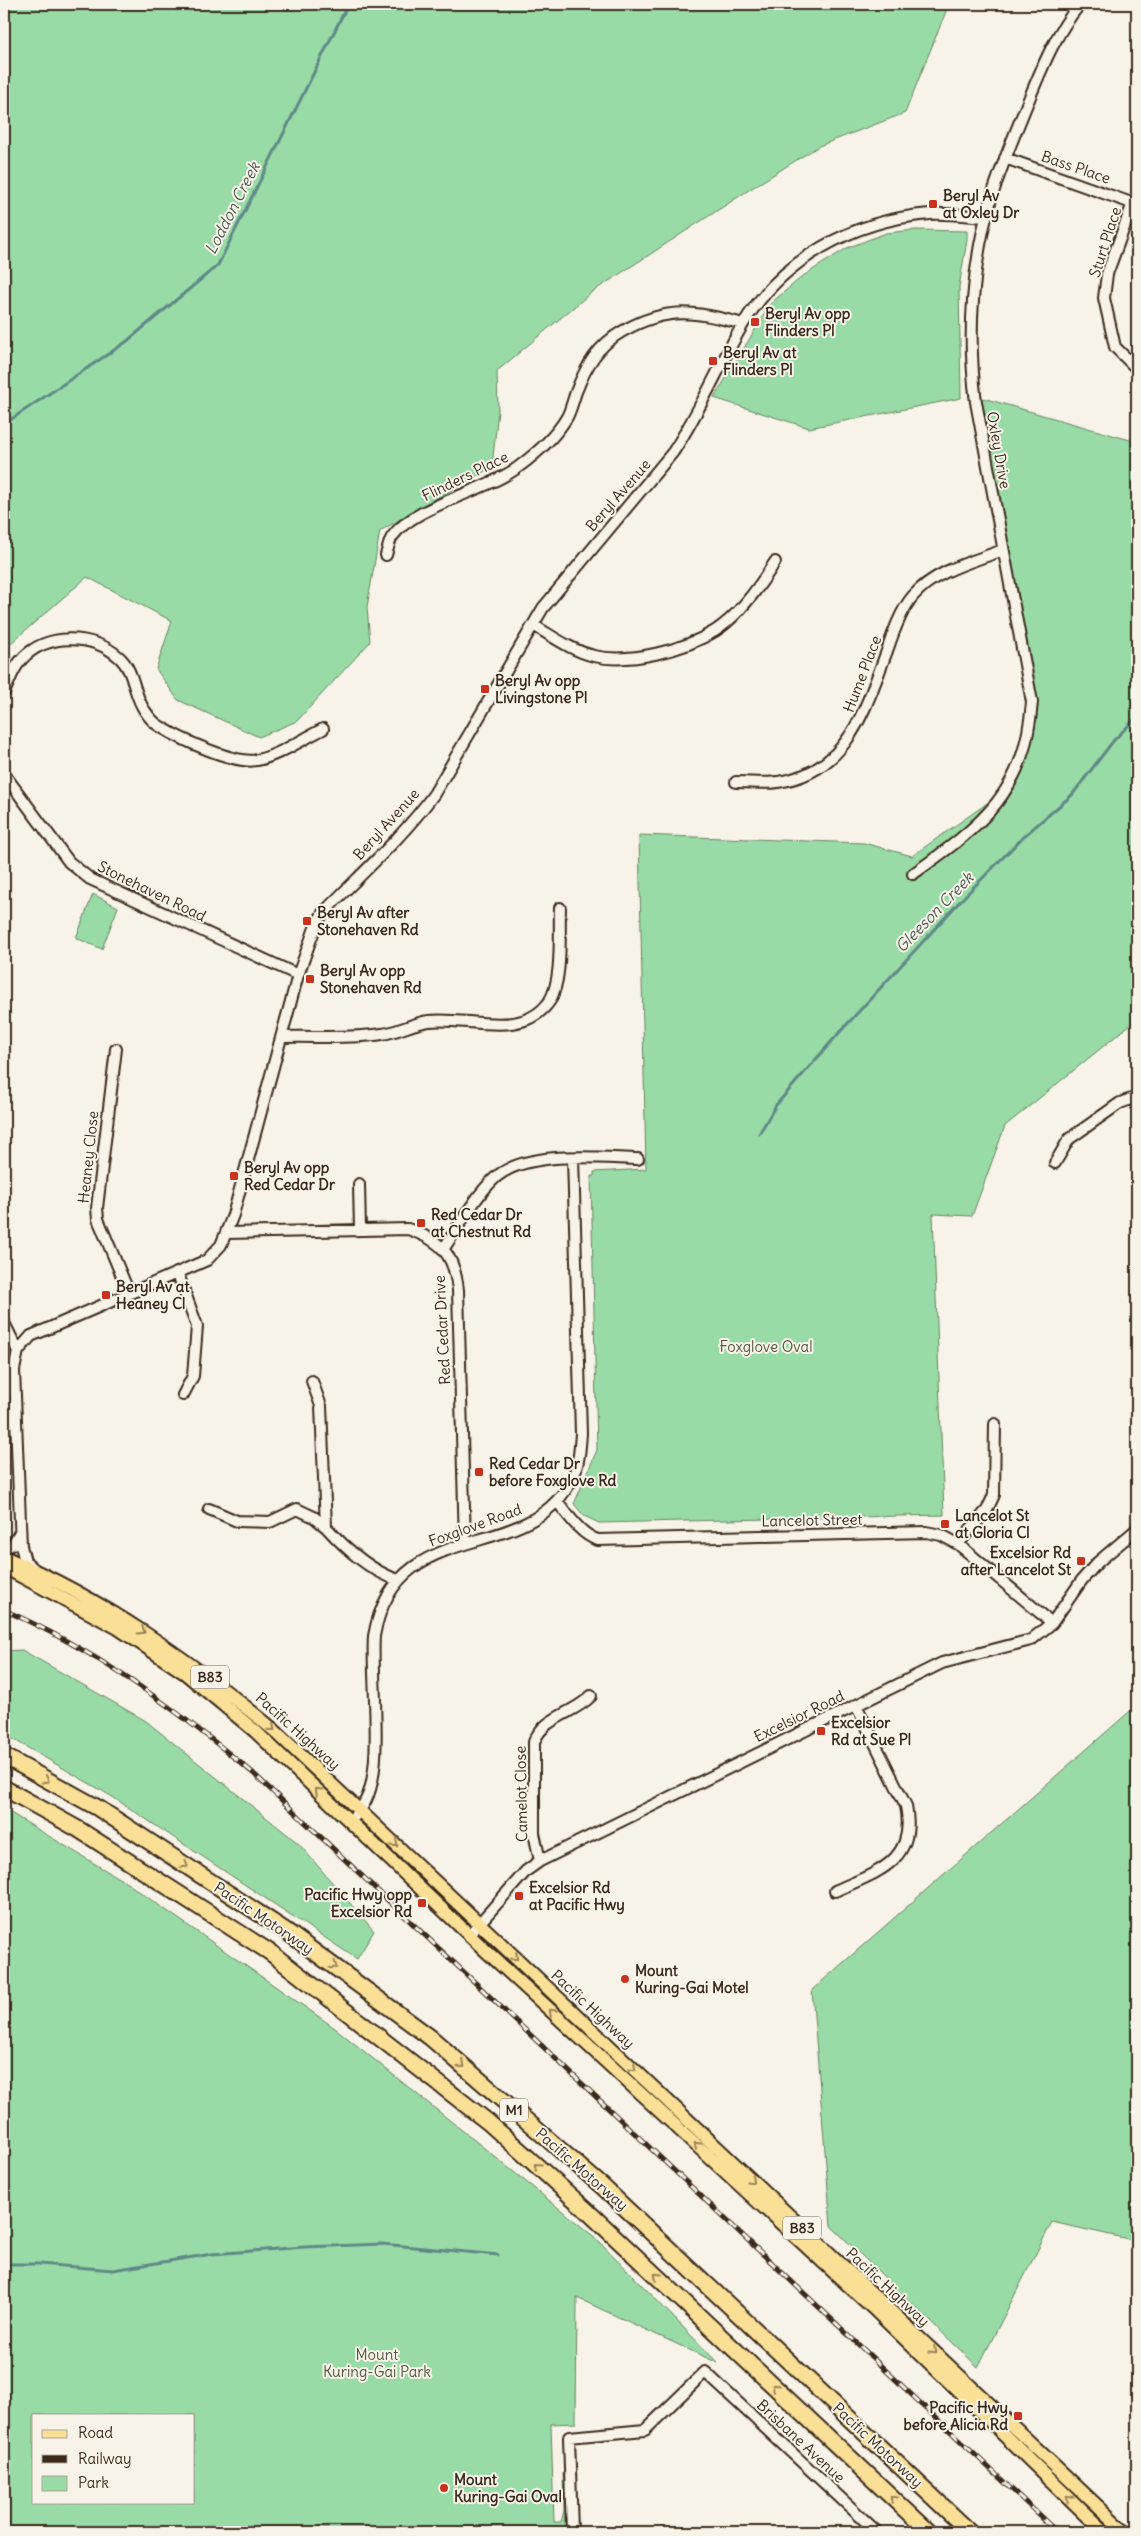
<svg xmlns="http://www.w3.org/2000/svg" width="1141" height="2536" viewBox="0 0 1141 2536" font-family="Delius,sans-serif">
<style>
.green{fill:#99dba6;stroke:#6a8262;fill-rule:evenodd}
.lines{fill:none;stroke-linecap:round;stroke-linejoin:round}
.stream{stroke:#5f8987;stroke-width:3}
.minor-casing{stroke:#3b2a1e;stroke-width:14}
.major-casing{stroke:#3b2a1e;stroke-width:16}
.highway-casing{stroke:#3b2a1e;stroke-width:19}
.minor{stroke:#f7f3e8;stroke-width:10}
.major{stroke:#fadf96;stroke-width:12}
.highway{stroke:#fadf96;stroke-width:15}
.rail-casing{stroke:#3b2a1e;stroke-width:5}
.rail{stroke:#f7f3e8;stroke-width:3;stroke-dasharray:9;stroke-linecap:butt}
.oneway{stroke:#9a845a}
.poi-dot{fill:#c8321e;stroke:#f7f3e8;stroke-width:2}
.labels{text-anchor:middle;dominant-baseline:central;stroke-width:4;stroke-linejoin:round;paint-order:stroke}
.shield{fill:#f7f3e8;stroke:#73665b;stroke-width:1}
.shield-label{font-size:14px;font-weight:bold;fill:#3b2a1e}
.street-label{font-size:15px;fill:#3b2a1e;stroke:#f7f3e8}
.poi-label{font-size:15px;font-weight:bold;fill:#3b2a1e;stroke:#f7f3e8;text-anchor:start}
.park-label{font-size:15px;fill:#525640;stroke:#f7f3e8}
.water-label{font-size:16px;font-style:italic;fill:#4d5953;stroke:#f7f3e8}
</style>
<rect width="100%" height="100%" fill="#f7f3e8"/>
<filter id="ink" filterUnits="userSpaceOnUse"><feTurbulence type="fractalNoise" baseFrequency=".02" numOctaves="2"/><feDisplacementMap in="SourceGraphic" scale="10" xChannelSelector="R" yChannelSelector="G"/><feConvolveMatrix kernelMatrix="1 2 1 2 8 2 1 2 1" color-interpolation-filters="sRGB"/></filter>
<g filter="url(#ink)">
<!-- green -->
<path class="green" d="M4 4H949L905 113 819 146 752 188 592 292 497 371 498 410 492 467 380 531 367 607 370 642 297 721 259 737 178 700 156 669 172 621 87 577 4 649Z
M915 230 967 231V240L959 287 961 398 809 428 714 398 771 303 803 276 847 248 886 233Z
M976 396 1137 442V1019L1005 1126 972 1216 933 1214 944 1515 599 1523 584 1516 574 1504 597 1450 591 1176H594V1172L646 1169 639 835 864 843 912 856 993 799 1018 761 1033 707Z
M93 894 118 907 102 949 76 938Z
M22 1650 146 1721 298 1843 374 1931 357 1959 111 1796 4 1734V1651Z
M1137 1705V2241L1052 2222 978 2367 831 2226 812 1990Z
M4 1809 130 1885 335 2028 597 2239 718 2363 577 2298 576 2423 551 2424 554 2522H561L564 2511 563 2473 565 2471 568 2532H556L554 2526V2532H4ZM34 2415H194V2502H34Z"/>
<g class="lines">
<!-- stream -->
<path class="stream" d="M4 424 126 342 218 265 348 4
M759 1134 776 1105 839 1033 963 898 1024 836 1072 795 1114 740 1137 717
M4 2264H39L113 2270 212 2254 304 2247 382 2244 498 2255"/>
<defs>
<path id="minor" d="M1005 158 1137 205
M1133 203 1107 274 1104 298 1115 347 1137 369
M386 555C388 549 389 542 392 537 413 506 486 491 517 468 536 454 555 438 567 417 571 410 573 400 576 392 586 366 598 345 623 331 667 306 697 311 743 324
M533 625C552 636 572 651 594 656 630 664 684 650 715 631 740 615 760 586 775 562
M4 693C9 682 13 668 22 659 46 633 92 633 119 657 135 671 133 695 145 711 149 717 155 724 161 727 180 739 236 765 257 760 278 756 303 739 323 729
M4 774 69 862 90 879 298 975
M736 782C750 782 765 784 778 782 849 772 865 708 887 651 893 633 901 610 913 596 936 570 972 562 1003 550
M913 874C983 824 1025 793 1032 702L976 402C967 335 972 261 992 196 1002 164 1015 134 1027 104 1042 68 1055 34 1080 4
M282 1037C315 1036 349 1039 382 1034 398 1032 413 1023 429 1021 467 1016 522 1040 549 1002 563 981 559 933 560 908
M116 1049 97 1208 98 1219 129 1293
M1055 1163 1069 1139 1120 1103 1137 1097
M359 1184 360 1230
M228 1233 408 1229C442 1241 454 1254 458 1290L465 1543
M444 1248C460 1225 475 1196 496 1177 528 1150 598 1158 638 1159
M178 1274 197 1326 193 1376 183 1395
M4 1323 18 1351
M312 1381 321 1406 326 1527C346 1549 369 1570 398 1580
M557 1501C568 1515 581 1535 598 1540L926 1532 941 1535 958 1544 1052 1623
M209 1509 237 1521 270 1522 297 1509 314 1517 326 1527
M958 1544 987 1510 994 1495 995 1424
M4 1549 13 1544 20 1532
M34 1569 25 1561 21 1546 14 1370 18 1351 31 1336 207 1260 221 1245 233 1215 298 975 316 925 323 913C361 874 402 838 434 794L543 608 673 452C700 412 718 367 742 326 781 259 854 220 930 214 949 213 968 216 986 217
M350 1821C356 1815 362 1808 366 1800 384 1764 371 1678 374 1636 396 1511 530 1568 573 1477 579 1464 580 1448 581 1433L573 1158
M540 1861 534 1833V1742C543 1717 574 1714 591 1696
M835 1891C877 1872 917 1862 906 1806L856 1705
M469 1935 526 1871 540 1861 942 1663 1031 1640 1052 1623 1082 1580 1098 1562 1137 1529
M572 2532 569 2437 645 2430 705 2372 877 2532"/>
<path id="major" d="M4 1557C104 1599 192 1662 275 1731L1125 2532
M4 1567 118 1628 185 1673 255 1731 485 1950 873 2308 1104 2532"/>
<path id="highway" d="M4 1756 98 1808 286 1931 431 2038 603 2187 970 2532
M4 1788 78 1829 271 1953 488 2122 584 2208 929 2532"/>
</defs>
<!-- minor casing -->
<use href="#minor" class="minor-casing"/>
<!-- major casing -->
<use href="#major" class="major-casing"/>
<!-- highway casing -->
<use href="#highway" class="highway-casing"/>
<!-- minor -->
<use href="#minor" class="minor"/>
<!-- major -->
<use href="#major" class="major"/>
<!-- highway -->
<use href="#highway" class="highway"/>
<defs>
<path id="rail" d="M4 1610C96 1650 176 1709 253 1773L1057 2532"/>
</defs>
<!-- rail casing -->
<use href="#rail" class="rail-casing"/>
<!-- rail -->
<use href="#rail" class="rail"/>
</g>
<!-- one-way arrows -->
<defs><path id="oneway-chevron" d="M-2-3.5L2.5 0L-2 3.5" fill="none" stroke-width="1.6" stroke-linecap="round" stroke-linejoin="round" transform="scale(1.25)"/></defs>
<g class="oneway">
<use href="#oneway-chevron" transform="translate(142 1631) rotate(32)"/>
<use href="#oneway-chevron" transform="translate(272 1728) rotate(41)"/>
<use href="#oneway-chevron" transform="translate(46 1780) rotate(29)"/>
<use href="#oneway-chevron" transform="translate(318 1791) rotate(-136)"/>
<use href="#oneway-chevron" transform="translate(395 1844) rotate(44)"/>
<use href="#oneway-chevron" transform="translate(185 1865) rotate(33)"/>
<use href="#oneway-chevron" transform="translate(515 1957) rotate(43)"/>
<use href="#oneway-chevron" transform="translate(334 1966) rotate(36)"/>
<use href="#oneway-chevron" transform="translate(552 2012) rotate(-137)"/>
<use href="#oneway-chevron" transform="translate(462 2065) rotate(41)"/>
<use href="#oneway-chevron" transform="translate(633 2068) rotate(43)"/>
<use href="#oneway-chevron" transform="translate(697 2145) rotate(-138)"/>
<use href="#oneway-chevron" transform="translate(537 2166) rotate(-138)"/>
<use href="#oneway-chevron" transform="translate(751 2180) rotate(43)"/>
<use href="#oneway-chevron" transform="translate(657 2276) rotate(-137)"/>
<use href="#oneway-chevron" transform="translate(933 2351) rotate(43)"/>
<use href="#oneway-chevron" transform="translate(775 2387) rotate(-137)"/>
<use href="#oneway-chevron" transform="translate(1069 2498) rotate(-135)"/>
<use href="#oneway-chevron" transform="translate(893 2499) rotate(-137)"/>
</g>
</g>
<!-- markers -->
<g class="poi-dot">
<rect x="928" y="199" width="10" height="10" rx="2.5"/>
<rect x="750" y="317" width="10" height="10" rx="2.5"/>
<rect x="708" y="356" width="10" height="10" rx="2.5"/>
<rect x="480" y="684" width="10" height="10" rx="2.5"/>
<rect x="302" y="916" width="10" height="10" rx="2.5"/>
<rect x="305" y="974" width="10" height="10" rx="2.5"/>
<rect x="229" y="1171" width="10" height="10" rx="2.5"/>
<rect x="416" y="1218" width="10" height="10" rx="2.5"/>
<rect x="101" y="1290" width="10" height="10" rx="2.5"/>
<rect x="474" y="1467" width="10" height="10" rx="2.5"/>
<rect x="940" y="1519" width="10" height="10" rx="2.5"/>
<rect x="1076" y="1556" width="10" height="10" rx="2.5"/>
<rect x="816" y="1726" width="10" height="10" rx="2.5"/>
<rect x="514" y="1891" width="10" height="10" rx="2.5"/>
<rect x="417" y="1898" width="10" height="10" rx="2.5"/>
<circle cx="625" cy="1979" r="5"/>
<rect x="1013" y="2411" width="10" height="10" rx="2.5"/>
<circle cx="444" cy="2488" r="5"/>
</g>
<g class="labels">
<!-- shield labels -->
<g class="shield">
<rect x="191" y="1665.5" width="38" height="23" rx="4"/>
<rect x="500" y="2098.5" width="28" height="23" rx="4"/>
<rect x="783" y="2216.5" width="38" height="23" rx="4"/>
</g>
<g class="shield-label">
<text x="210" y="1677">B83</text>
<text x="514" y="2110">M1</text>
<text x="802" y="2228">B83</text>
</g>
<!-- street labels -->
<g class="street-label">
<text transform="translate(1076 167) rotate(19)">Bass Place</text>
<text transform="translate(1105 242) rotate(-72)">Sturt Place</text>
<text transform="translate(999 450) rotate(80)">Oxley Drive</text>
<text transform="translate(465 476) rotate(-26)">Flinders Place</text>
<text transform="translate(618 495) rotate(-49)">Beryl Avenue</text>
<text transform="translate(862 674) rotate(-69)">Hume Place</text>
<text transform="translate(386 824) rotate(-48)">Beryl Avenue</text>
<text transform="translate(152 891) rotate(26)">Stonehaven Road</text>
<text transform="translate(88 1157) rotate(-84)">Heaney Close</text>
<text transform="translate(442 1330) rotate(-93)">Red Cedar Drive</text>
<text transform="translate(812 1520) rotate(-1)">Lancelot Street</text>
<text transform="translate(475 1525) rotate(-20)">Foxglove Road</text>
<text transform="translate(799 1716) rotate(-26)">Excelsior Road</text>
<text transform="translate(298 1731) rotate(42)">Pacific Highway</text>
<text transform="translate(521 1794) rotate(-91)">Camelot Close</text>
<text transform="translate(264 1918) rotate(34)">Pacific Motorway</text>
<text transform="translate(593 2009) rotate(43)">Pacific Highway</text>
<text transform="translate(582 2169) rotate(41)">Pacific Motorway</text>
<text transform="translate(888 2287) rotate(43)">Pacific Highway</text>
<text transform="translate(801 2441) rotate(43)">Brisbane Avenue</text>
<text transform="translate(878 2445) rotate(43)">Pacific Motorway</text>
</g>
<!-- poi labels -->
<g class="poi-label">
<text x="943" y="195">Beryl Av<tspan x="943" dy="17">at Oxley Dr</tspan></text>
<text x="765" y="313">Beryl Av opp<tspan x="765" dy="17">Flinders Pl</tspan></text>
<text x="723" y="352">Beryl Av at<tspan x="723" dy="17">Flinders Pl</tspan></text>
<text x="495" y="680">Beryl Av opp<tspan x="495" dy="17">Livingstone Pl</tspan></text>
<text x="317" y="912">Beryl Av after<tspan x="317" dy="17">Stonehaven Rd</tspan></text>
<text x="320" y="970">Beryl Av opp<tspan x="320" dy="17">Stonehaven Rd</tspan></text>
<text x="244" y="1167">Beryl Av opp<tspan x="244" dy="17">Red Cedar Dr</tspan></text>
<text x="431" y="1214">Red Cedar Dr<tspan x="431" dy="17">at Chestnut Rd</tspan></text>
<text x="116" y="1286">Beryl Av at<tspan x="116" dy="17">Heaney Cl</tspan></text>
<text x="489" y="1463">Red Cedar Dr<tspan x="489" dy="17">before Foxglove Rd</tspan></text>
<text x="955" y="1515">Lancelot St<tspan x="955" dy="17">at Gloria Cl</tspan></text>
<text x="1071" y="1552" text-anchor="end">Excelsior Rd<tspan x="1071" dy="17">after Lancelot St</tspan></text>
<text x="831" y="1722">Excelsior<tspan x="831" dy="17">Rd at Sue Pl</tspan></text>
<text x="529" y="1887">Excelsior Rd<tspan x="529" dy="17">at Pacific Hwy</tspan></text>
<text x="412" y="1894" text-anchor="end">Pacific Hwy opp<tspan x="412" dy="17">Excelsior Rd</tspan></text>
<text x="635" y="1970">Mount<tspan x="635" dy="17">Kuring-Gai Motel</tspan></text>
<text x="1008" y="2407" text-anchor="end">Pacific Hwy<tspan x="1008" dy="17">before Alicia Rd</tspan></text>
<text x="454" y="2479">Mount<tspan x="454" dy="17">Kuring-Gai Oval</tspan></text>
</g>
<!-- park labels -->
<g class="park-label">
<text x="766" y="1346">Foxglove Oval</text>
<text x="377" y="2354">Mount<tspan x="377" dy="17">Kuring-Gai Park</tspan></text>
</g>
<!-- water labels -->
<g class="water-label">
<text transform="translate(232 208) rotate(-63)">Loddon Creek</text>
<text transform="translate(934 912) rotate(-46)">Gleeson Creek</text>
</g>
</g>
<!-- margin -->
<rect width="1141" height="2536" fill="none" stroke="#f7f3e8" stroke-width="20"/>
<rect x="10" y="10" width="1121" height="2516" fill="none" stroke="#3b2a1e" stroke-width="2" filter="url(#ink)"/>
<!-- legend -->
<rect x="32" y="2414" width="162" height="90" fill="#f7f3e8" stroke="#aca397"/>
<rect x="42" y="2430" width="25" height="8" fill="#fadf96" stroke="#aca397"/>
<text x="78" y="2438" font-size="15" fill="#3b2a1e">Road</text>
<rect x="42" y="2455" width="25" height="8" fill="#3b2a1e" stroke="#aca397"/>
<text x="78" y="2464" font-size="15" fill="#3b2a1e">Railway</text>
<rect x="42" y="2476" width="25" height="15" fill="#99dba6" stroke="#aca397"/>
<text x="78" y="2488" font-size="15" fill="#3b2a1e">Park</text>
</svg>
